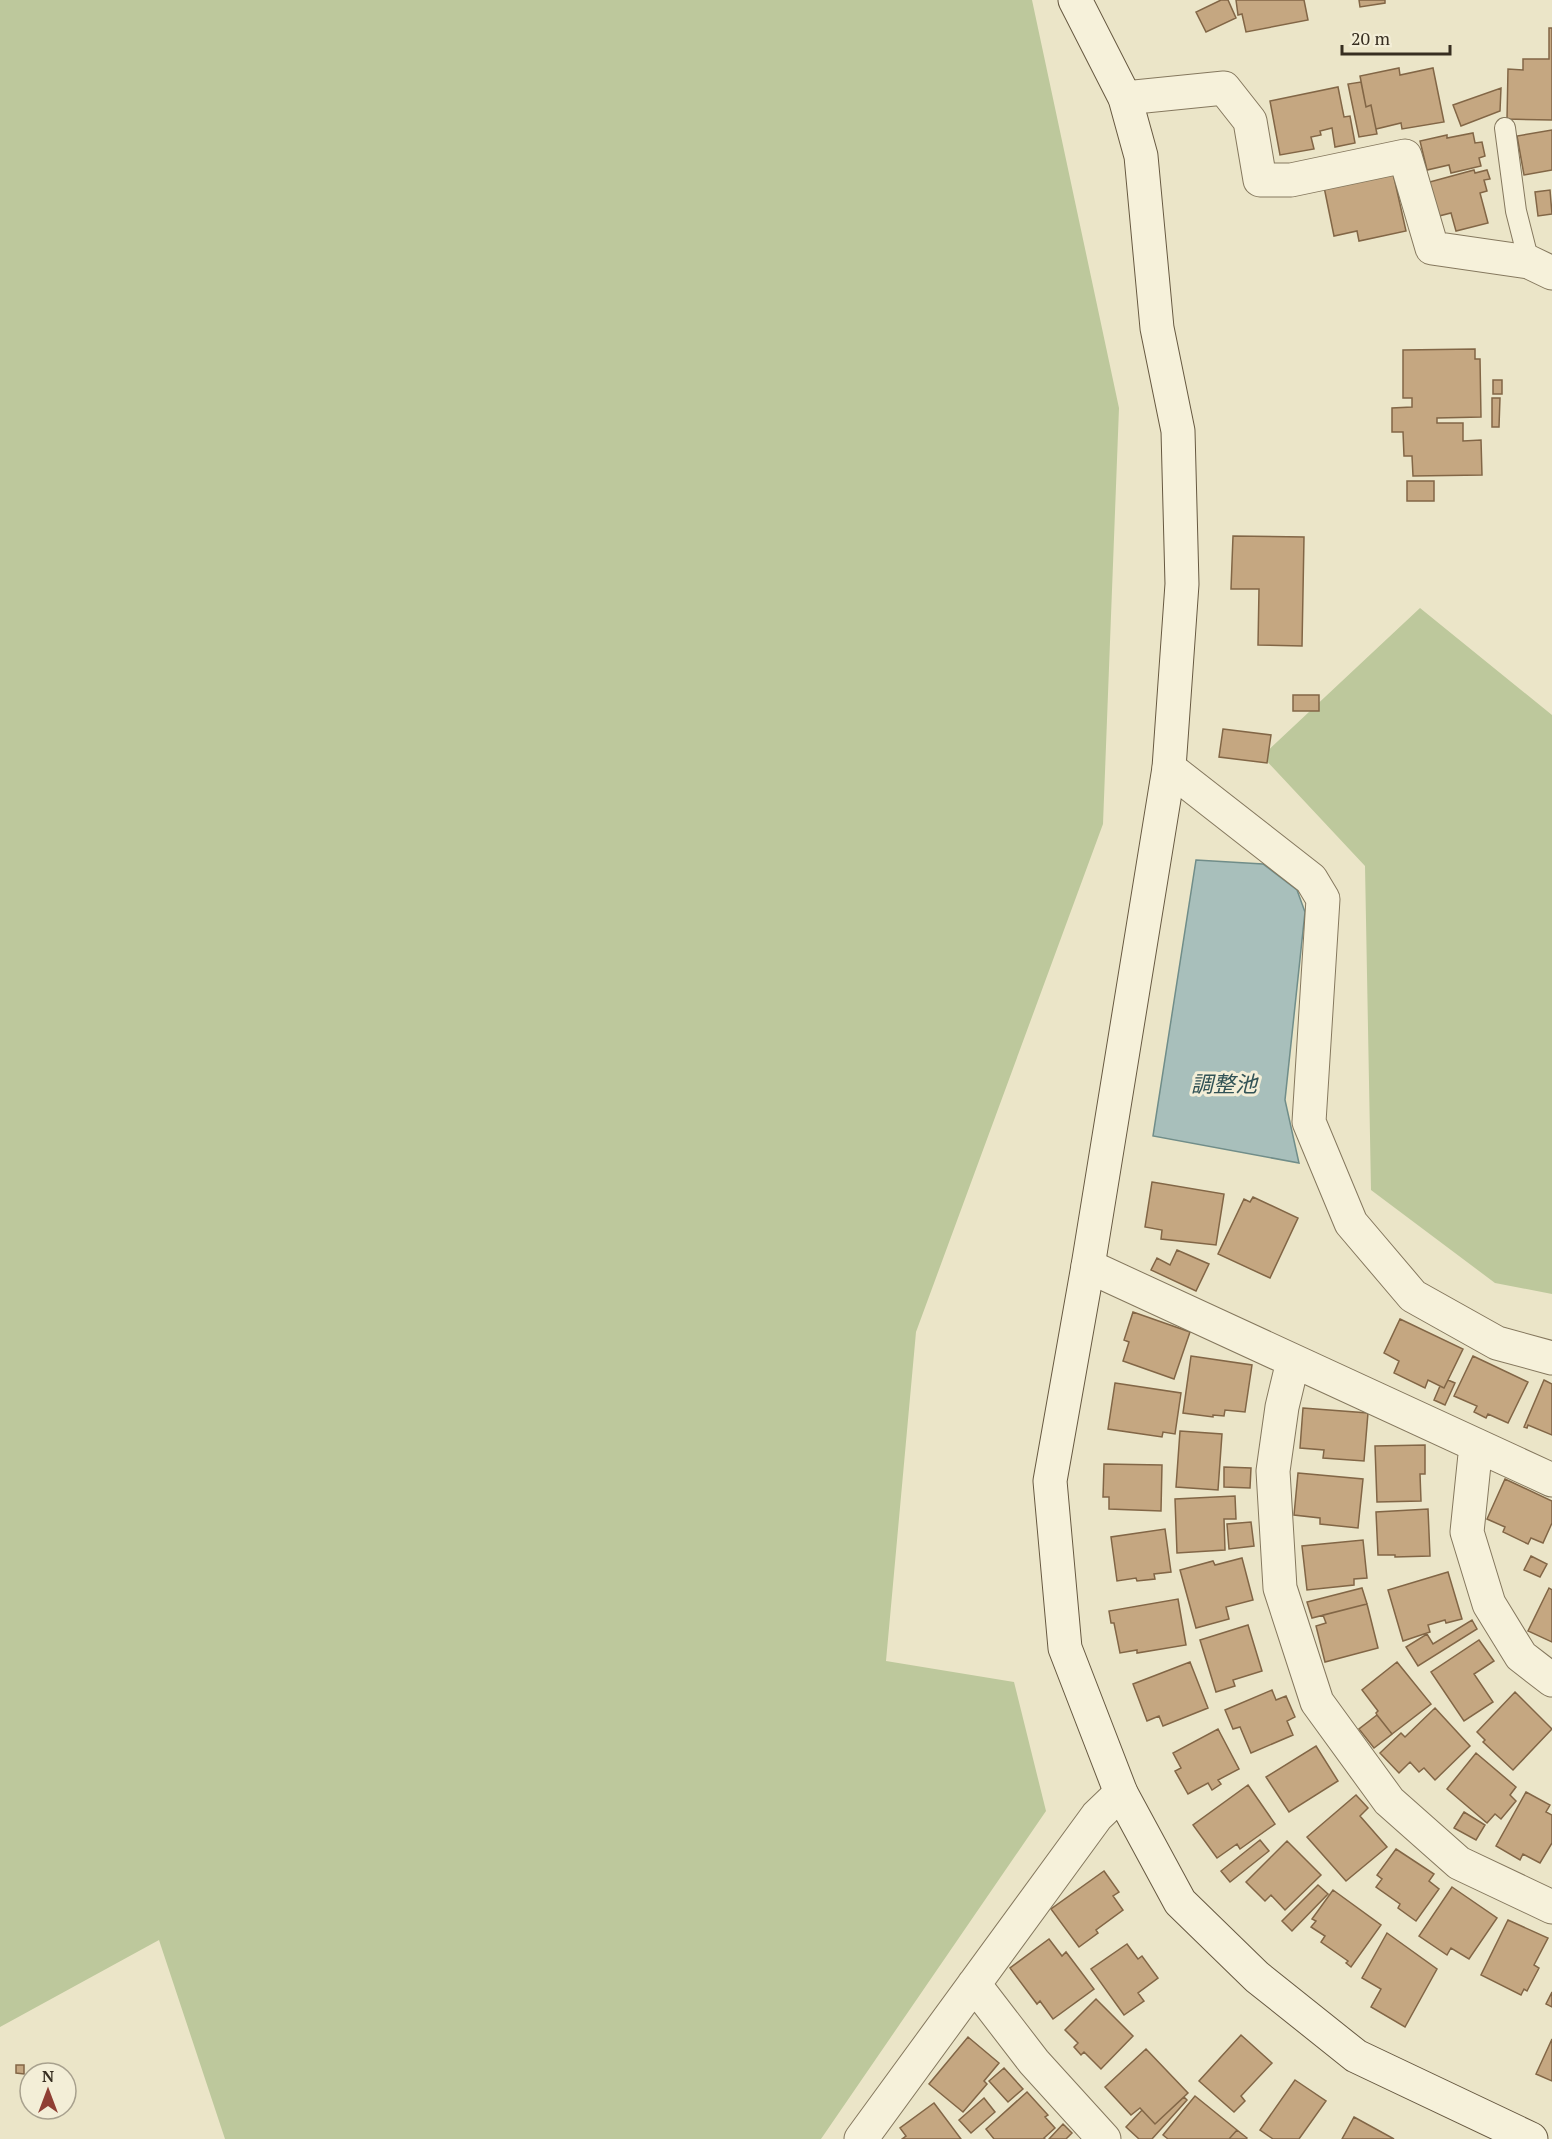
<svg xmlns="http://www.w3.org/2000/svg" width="1552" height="2139" viewBox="0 0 1552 2139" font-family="'PT Serif','Noto Sans JP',serif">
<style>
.green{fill:#bdc89c}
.water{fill:#a8bfbb;stroke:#708d89;stroke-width:1.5}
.building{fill:#c5a781;stroke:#826646;stroke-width:1.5}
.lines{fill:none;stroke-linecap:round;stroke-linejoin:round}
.lane-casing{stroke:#85785e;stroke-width:22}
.street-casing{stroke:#85785e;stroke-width:35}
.secondary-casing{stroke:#675941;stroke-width:35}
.lane{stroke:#f6f1da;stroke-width:20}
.street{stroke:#f6f1da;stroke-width:33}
.secondary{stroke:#f6f1da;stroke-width:33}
.labels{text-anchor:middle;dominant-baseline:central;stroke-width:6;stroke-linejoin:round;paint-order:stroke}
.water-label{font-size:22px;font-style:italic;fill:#315255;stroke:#f3eed7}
</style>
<rect width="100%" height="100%" fill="#ebe5c8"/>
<!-- green -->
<path class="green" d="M0 0H1032L1119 408 1103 824 916 1332 886 1661 1014 1682 1046 1811 821 2139H225L159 1940 0 2027Z
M1420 608 1552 715V1294L1495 1283 1371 1190 1365 866 1262 756Z"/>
<!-- water -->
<path class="water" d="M1196 860 1263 864 1297 890 1305 912 1285 1100 1299 1163 1153 1136Z"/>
<!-- building -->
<path class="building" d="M1221 0H1228L1236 18 1206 32 1196 12Z
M1236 0H1304L1308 20 1246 32 1242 14 1238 15Z
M1359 0H1385V3L1360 7Z
M1549 28H1552V120L1507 119 1508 69 1523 70V59H1549Z
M1399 68 1400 75 1433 68 1444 122 1402 129 1401 123 1376 129 1371 105 1366 107 1360 76Z
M1361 82 1366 107 1371 105 1377 134 1359 137 1348 84Z
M1338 87 1344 117 1350 116 1355 143 1335 147 1332 128 1320 131 1321 135 1311 137 1314 149 1280 155 1270 101Z
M1501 88 1500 111 1461 126 1453 105Z
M1552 130V170L1524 175 1517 136Z
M1473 133 1475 143 1482 142 1485 156 1479 158 1481 166 1451 173 1449 165 1427 170 1420 141 1447 135V138Z
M1474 170 1475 173 1487 170 1490 179 1484 180 1487 191 1480 193 1488 223 1456 231 1451 213 1435 217 1426 183Z
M1393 173 1406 231 1359 241 1357 231 1334 236 1324 187Z
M1550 190 1552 214 1538 216 1535 192Z
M1475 349V359H1480L1481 417 1437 418V423H1463V441L1481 440 1482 475 1413 476 1412 456H1404L1403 432H1392V408L1412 407V398H1403V350Z
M1493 380H1502V394H1493Z
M1492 398H1500L1499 427H1492Z
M1407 481H1434V501H1407Z
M1233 536 1304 537 1302 646 1258 645 1259 589H1231Z
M1293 695H1319V711H1293Z
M1223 729 1271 735 1267 763 1219 757Z
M1152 1182 1224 1194 1216 1245 1161 1239 1162 1230 1145 1227Z
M1253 1197 1298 1218 1270 1278 1218 1254 1244 1199 1250 1202Z
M1177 1250 1209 1264 1196 1291 1151 1270 1157 1258 1170 1265Z
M1133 1312 1190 1332 1174 1379 1123 1361 1129 1342 1124 1340Z
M1400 1319 1463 1349 1444 1388 1428 1380 1425 1388 1394 1373 1399 1361 1384 1353Z
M1191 1356 1252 1365 1245 1412 1225 1410 1224 1416 1213 1415V1417L1183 1413Z
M1473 1356 1528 1382 1508 1423 1488 1414 1486 1418 1474 1412 1477 1406 1454 1396Z
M1448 1380 1455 1383 1445 1405 1434 1400 1440 1386 1444 1388Z
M1544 1380 1552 1384V1435L1528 1425 1527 1428 1524 1427Z
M1115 1383 1181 1393 1175 1434 1163 1432 1162 1437 1108 1429Z
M1303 1408 1368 1413 1364 1461 1323 1458 1324 1450 1300 1448Z
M1180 1431 1222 1434 1218 1490 1176 1487Z
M1425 1445V1474H1420L1421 1501 1377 1502 1375 1446Z
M1104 1464 1162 1465 1161 1511 1109 1509V1497H1103Z
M1224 1467 1251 1468 1250 1488 1224 1487Z
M1298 1473 1363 1479 1358 1528 1320 1524V1518L1294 1515Z
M1505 1479 1552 1501V1523L1543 1543 1531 1538 1528 1544 1503 1532 1505 1527 1487 1519Z
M1235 1496 1236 1519H1224L1225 1550 1177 1553 1175 1499Z
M1428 1509 1430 1556 1395 1557V1555H1378L1376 1512Z
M1251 1522 1254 1546 1229 1549 1227 1524Z
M1165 1529 1171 1572 1154 1574 1155 1579 1137 1581 1136 1578 1117 1581 1111 1537Z
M1363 1540 1367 1578 1354 1579V1585L1307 1590 1302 1546Z
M1531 1556 1547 1564 1540 1577 1524 1570Z
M1242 1558 1253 1600 1226 1607 1229 1619 1196 1628 1180 1570 1213 1561 1215 1565Z
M1448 1572 1462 1619 1446 1623 1445 1620 1428 1625 1430 1632 1403 1641 1388 1590Z
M1362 1588 1367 1604 1312 1618 1307 1602Z
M1549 1588 1552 1590V1642L1528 1631Z
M1178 1599 1186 1645 1137 1653V1650L1120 1653 1114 1623H1111L1109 1611Z
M1367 1604 1378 1648 1325 1662 1316 1626 1326 1623 1323 1615Z
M1472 1620 1477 1629 1418 1666 1406 1647 1427 1634 1433 1644Z
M1248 1625 1262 1671 1233 1680 1235 1686 1216 1692 1200 1640Z
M1479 1640 1494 1661 1474 1674 1493 1702 1464 1721 1431 1672Z
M1190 1662 1208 1708 1163 1726 1159 1716 1147 1721 1133 1684Z
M1397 1662 1431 1704 1392 1734 1377 1715 1376 1713 1378 1711 1362 1690Z
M1272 1690 1276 1700 1286 1696 1295 1717 1287 1721 1293 1735 1251 1753 1240 1727 1233 1729 1225 1710Z
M1515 1692 1552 1729 1513 1770 1483 1742 1485 1740 1477 1732Z
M1435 1708 1470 1746 1435 1780 1424 1768 1419 1772 1410 1762 1399 1773 1380 1753 1401 1733 1405 1737Z
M1377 1715 1392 1734 1374 1748 1359 1729Z
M1218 1729 1239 1769 1218 1780 1221 1784 1212 1790 1208 1783 1188 1794 1175 1771 1181 1768 1173 1753Z
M1316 1746 1338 1781 1289 1812 1266 1777Z
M1476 1753 1516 1787 1510 1795 1516 1801 1501 1819 1495 1814 1487 1823 1447 1789Z
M1248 1785 1275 1824 1240 1849 1237 1844 1217 1858 1193 1825Z
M1526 1792 1550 1805 1546 1812 1552 1815V1843L1540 1863 1523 1854 1520 1860 1496 1846Z
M1356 1795 1368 1808 1360 1816 1387 1847 1346 1881 1307 1837Z
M1464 1812 1485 1825 1476 1840 1454 1828Z
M1260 1840 1269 1851 1230 1882 1221 1871Z
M1287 1841 1321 1875 1285 1910 1271 1895 1265 1901 1246 1882Z
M1396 1849 1434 1874 1429 1881 1439 1889 1416 1921 1398 1908 1400 1904 1376 1887 1382 1879 1377 1875Z
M1104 1871 1119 1892 1113 1896 1123 1910 1096 1930 1098 1933 1079 1947 1051 1909Z
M1318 1885 1328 1894 1292 1931 1282 1921Z
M1452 1887 1497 1918 1469 1959 1451 1948 1447 1955 1419 1936Z
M1333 1890 1381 1925 1351 1967 1346 1963 1348 1961 1321 1942 1325 1936 1311 1927 1316 1921 1312 1919Z
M1508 1920 1548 1938 1534 1965 1539 1968 1527 1991 1524 1989 1521 1995 1481 1975Z
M1387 1933 1437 1969 1405 2027 1371 2007 1381 1989 1362 1978Z
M1049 1939 1062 1956 1066 1952 1094 1989 1053 2019 1040 2001 1037 2004 1010 1968Z
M1127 1944 1138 1959 1142 1956 1158 1978 1138 1993 1144 2001 1124 2015 1091 1969Z
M1552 1992V2007L1546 2004Z
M1096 1999 1133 2036 1101 2069 1084 2052 1081 2055 1074 2047 1078 2043 1065 2030Z
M1241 2035 1272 2063 1241 2096 1245 2101 1234 2112 1199 2081Z
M968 2037 999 2063 984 2081 987 2084 963 2112 929 2084Z
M1552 2039V2081L1536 2074Z
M1146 2049 1188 2093 1155 2124 1140 2108 1131 2115 1105 2087Z
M16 2065H24V2074L16 2073Z
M1004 2068 1023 2089 1008 2102 989 2081Z
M1295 2080 1326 2101 1299 2139H1273L1260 2130Z
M1027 2092 1048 2115 1045 2117 1055 2128 1044 2138 1045 2139H994L986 2129Z
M1195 2096 1237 2130 1229 2139H1168L1163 2135Z
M1184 2097 1187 2100 1152 2139H1139L1126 2127 1142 2110 1155 2124Z
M984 2098 995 2112 971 2133 959 2120Z
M934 2103 961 2139H902L906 2136 900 2128Z
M1354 2117 1394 2139H1342Z
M1063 2124 1072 2133 1066 2139H1049Z
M1237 2130 1247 2138 1246 2139H1229Z"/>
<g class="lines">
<defs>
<path id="lane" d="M1505 128 1516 211 1529 262"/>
<path id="street" d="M1125 98 1224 88 1250 121 1260 180H1291L1405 156 1432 248 1529 262 1552 273
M1169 768 1311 879 1323 899 1309 1122 1351 1223 1413 1296 1497 1343 1552 1358
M1088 1266 1552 1480
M1293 1361 1282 1407 1273 1471 1280 1588 1317 1702 1389 1801 1459 1863 1552 1907
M1476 1445 1467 1532 1489 1604 1521 1656 1552 1680
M974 1984 1034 2062 1104 2139
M861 2139 1097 1816 1121 1793"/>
<path id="secondary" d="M1075 0 1125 98 1141 156 1157 328 1178 431 1182 584 1169 768 1088 1266 1050 1481 1065 1648 1121 1793 1180 1902 1257 1977 1356 2056 1531 2139"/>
</defs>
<!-- lane casing -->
<use href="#lane" class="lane-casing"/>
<!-- street casing -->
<use href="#street" class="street-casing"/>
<!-- secondary casing -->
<use href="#secondary" class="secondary-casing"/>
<!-- lane -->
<use href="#lane" class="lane"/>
<!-- street -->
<use href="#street" class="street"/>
<!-- secondary -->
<use href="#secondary" class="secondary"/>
</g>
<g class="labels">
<!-- water labels -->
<g class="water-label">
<text x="1224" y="1083">調整池</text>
</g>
</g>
<!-- north arrow -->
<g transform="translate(48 2091)"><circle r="28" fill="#f3eed7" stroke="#a8a18e" stroke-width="1.5"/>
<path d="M0-4.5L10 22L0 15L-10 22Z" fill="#8f3f34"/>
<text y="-9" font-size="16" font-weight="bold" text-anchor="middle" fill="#372e21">N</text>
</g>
<!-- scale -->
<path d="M1342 45v9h108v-9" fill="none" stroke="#372e21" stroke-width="3"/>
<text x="1351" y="45" font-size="18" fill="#372e21" stroke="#f3eed7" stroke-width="4.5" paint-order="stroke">20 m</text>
</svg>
